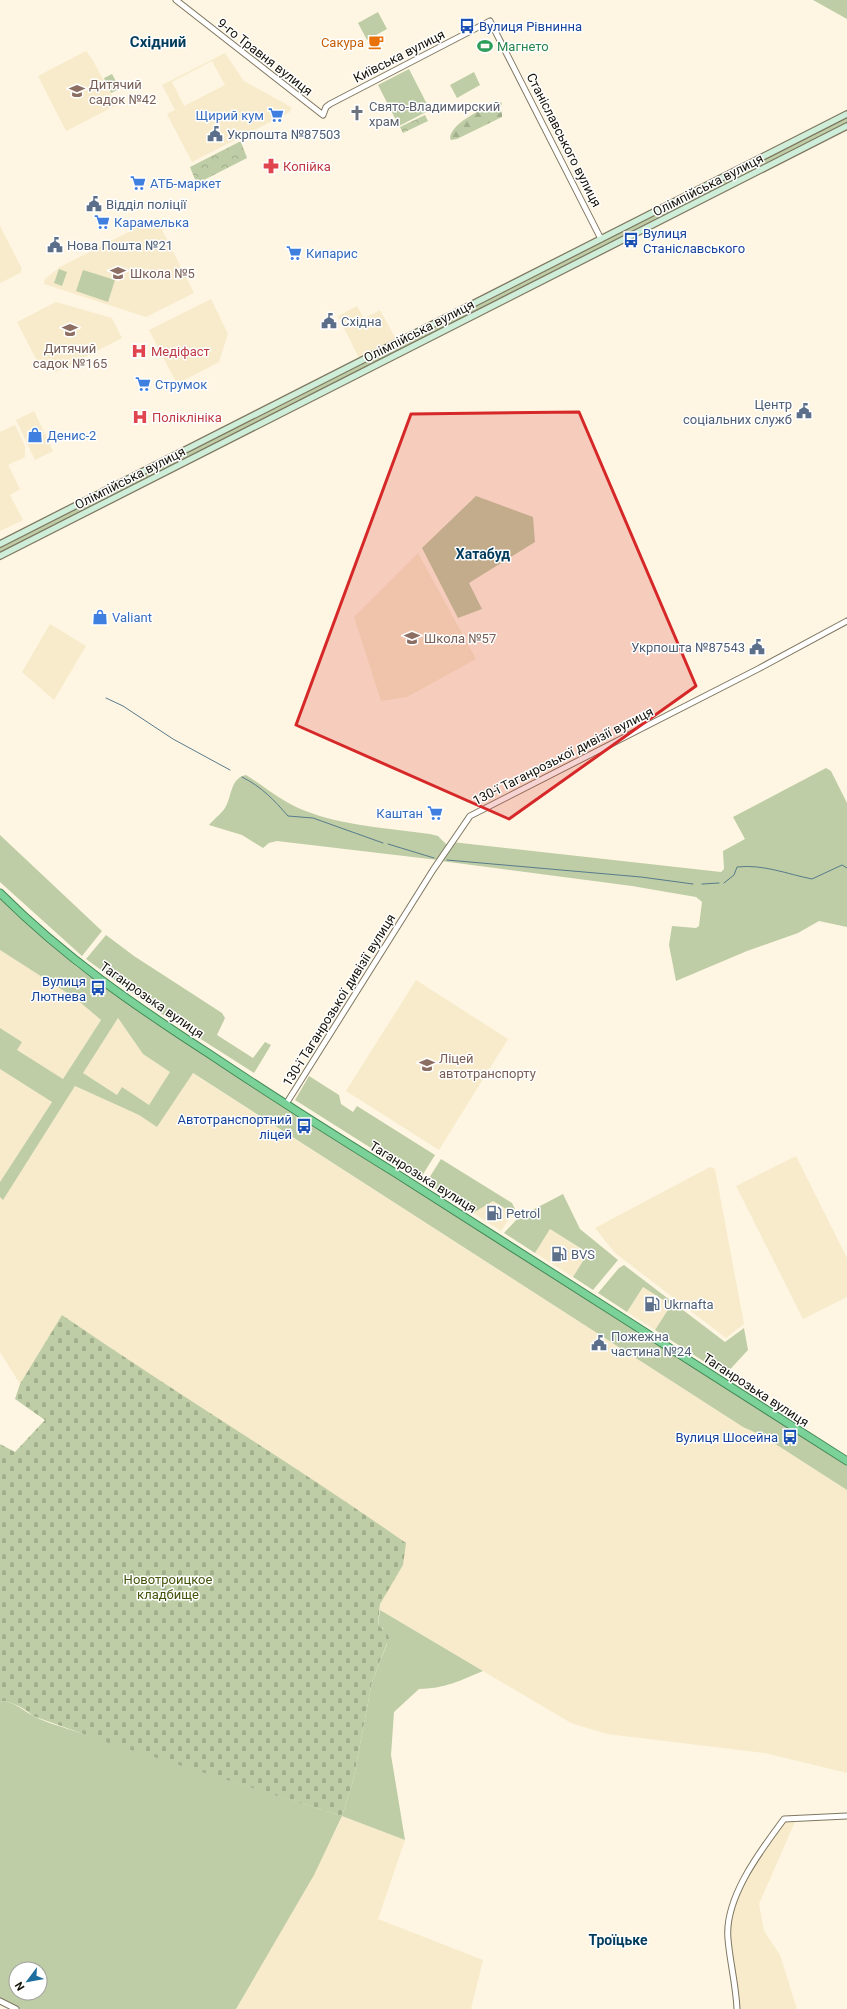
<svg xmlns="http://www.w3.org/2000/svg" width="847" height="2009" viewBox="0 0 847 2009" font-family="Roboto,sans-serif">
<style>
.built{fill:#f7ebcb;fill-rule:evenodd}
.green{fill:#becda5;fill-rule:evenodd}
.forest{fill:url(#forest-firs)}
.cemetery{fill:url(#cemetery-stones)}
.park{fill:url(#park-crowns)}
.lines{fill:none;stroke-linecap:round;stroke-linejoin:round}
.stream{stroke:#587b8c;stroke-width:1}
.tertiary-casing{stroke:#7f7761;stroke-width:7}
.secondary-casing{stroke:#7f7761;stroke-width:8}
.trunk-casing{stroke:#428756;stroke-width:9}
.tertiary{stroke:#fff;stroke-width:5}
.secondary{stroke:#ceeed9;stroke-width:5.5}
.trunk{stroke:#7bd298;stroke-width:7}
.marked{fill:#d62828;fill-opacity:0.2;stroke:#d62828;stroke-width:3;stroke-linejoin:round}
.labels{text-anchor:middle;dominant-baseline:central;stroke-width:3;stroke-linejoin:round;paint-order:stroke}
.transit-label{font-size:13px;fill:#164399;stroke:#fff;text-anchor:end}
.food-label{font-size:13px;fill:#c56008;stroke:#fff;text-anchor:end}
.leisure-label{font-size:13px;fill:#27864d;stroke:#fff;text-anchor:start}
.street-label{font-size:13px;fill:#151209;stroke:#fff}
.education-label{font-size:13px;fill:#785e54;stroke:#fff;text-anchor:start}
.worship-label{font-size:13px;fill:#5b616d;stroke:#fff;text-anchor:start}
.shop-label{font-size:13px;fill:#366cbe;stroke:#fff;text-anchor:start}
.service-label{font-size:13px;fill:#4e5e75;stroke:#fff;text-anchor:start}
.health-label{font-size:13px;fill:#be3a42;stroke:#fff;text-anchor:start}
.park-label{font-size:13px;fill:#42560d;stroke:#fff}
.neighbourhood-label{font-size:14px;font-weight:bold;fill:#003b5c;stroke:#fff}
.quarter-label{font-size:15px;font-weight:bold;fill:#003b5c;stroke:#fff}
</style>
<defs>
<pattern id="forest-firs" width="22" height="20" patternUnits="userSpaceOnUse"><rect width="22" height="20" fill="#becda5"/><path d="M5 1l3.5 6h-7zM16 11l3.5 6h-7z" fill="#a2af8d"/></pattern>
<pattern id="cemetery-stones" width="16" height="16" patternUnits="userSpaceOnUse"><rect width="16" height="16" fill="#becda5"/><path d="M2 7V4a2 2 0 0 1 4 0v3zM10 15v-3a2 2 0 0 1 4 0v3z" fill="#a2af8d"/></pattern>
<pattern id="park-crowns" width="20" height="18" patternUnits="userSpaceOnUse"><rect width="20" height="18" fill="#becda5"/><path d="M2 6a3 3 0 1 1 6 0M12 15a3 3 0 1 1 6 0" fill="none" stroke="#a2af8d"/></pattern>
</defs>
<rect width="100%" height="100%" fill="#fef6e2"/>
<!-- built -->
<path class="built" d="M86 51 92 59 117 105 66 131 38 76Z
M225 53 244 81 291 107 290 112 192 162 167 114 175 110 162 85ZM212 61 225 85 184 106 172 82Z
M156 218 194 293 146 317 44 284 45 279 60 267Z
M0 226 22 269 20 273 0 283Z
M211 299 228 334 219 362 177 384 149 330Z
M56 302 112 318 122 338 56 372 39 365 17 322Z
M357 306 364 319 380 310 396 339 359 358 338 316Z
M34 411 53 451 35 460 16 420Z
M15 425 25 446V457L8 465 20 489 10 495 23 520 0 531V432Z
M418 553 476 659 407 697 381 701 354 617Z
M50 624 86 646 54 700 22 672Z
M0 950 75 998 101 1020 63 1079 16 1050 22 1042 0 1028Z
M416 980 508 1039 439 1150 346 1091Z
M118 1018 143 1054 170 1072 149 1105 122 1088 117 1095 83 1073Z
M0 1069 52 1102 0 1182Z
M192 1073 743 1427 763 1436 847 1490V1773L765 1753 607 1734 571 1723 380 1610V1604L387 1590 403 1565 150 1375 62 1315 20 1384 0 1352V1197L3 1199 75 1086 139 1115 157 1127Z
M796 1156 847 1258V1297L803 1319 736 1186Z
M710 1167 715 1169 744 1324 726 1338 615 1253 595 1228Z
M493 1200 513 1213 501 1231 473 1213Z
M550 1229 588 1254 573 1277 535 1253Z
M643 1287 671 1305 655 1330 627 1312Z
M342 1816 405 1840 378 1919 483 1960 471 2009H236L337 1828Z
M797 1817 759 1904 764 1931 780 1955 797 2009H737L728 1938 732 1911 748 1872 784 1819Z"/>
<!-- green -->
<path class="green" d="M813 0H847V19Z
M378 12 387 29 367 40 358 23Z
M409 69 430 110 399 126 378 85Z
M474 72 480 85 457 98 450 85Z
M112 74 120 89 111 93 104 78Z
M847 114V126L0 556V544Z
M59 269 67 272 62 286 54 283Z
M83 270 115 280 108 302 76 291Z
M476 496 533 517 535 542 469 583 482 609 458 618 422 548Z
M826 768 831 771 847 803V927L819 921 798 933 747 951 676 981 669 945 672 926 696 928 699 926 702 902 696 897 632 886 441 861 452 842 721 872 724 869 723 851 745 839 733 817Z
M246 775C265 787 283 802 303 810 343 826 388 828 430 834L438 836 447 845 438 860 277 841 269 843 263 848 242 835 209 825C214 819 221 814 225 808 232 797 230 778 246 775Z
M0 835 102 931 82 956 0 882Z
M0 897 77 967 153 1022 847 1465V1490L763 1436 743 1427 193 1073 157 1127 139 1115 75 1086 3 1200 0 1197V1182L52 1102 0 1069V1028L22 1042 17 1050 63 1079 101 1020 75 998 0 950ZM118 1018 143 1054 170 1072 149 1105 122 1087 117 1095 83 1073Z
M106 935 134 956 222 1013 225 1018 217 1035 253 1058 265 1042 271 1045 254 1073 160 1013 86 959Z
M309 1076 339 1095 341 1104 353 1112 357 1106 435 1155 420 1179 295 1100Z
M441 1159 512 1203 515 1209 513 1213 493 1201 473 1213 426 1183Z
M563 1194 580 1229 618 1260 593 1290 573 1277 588 1253 550 1229 535 1253 504 1233 519 1217Z
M624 1265 725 1342 744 1328 748 1350 725 1375 655 1330 671 1305 643 1287 627 1312 598 1293 619 1268Z
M380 1610 483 1671C462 1680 443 1689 419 1689L394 1712 391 1755 405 1840 342 1816 314 1875 236 2009H16L0 2001V1701C15 1701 23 1711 35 1717 44 1721 55 1725 65 1728L342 1816 353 1781 372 1682 387 1644 383 1628 378 1626ZM16 1969H40V1993H16Z"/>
<!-- forest -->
<path class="forest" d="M500 102 502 103 500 109 502 113V117L457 139 451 140 450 138C451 123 486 106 500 102Z"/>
<!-- cemetery -->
<path class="cemetery" d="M62 1315C175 1393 293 1464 406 1543L403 1565 380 1604 378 1625 387 1632 389 1638 372 1682 353 1781 342 1816 106 1742 33 1716C24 1708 12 1701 0 1701V1444L15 1452 45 1420 15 1399 20 1384Z"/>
<!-- park -->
<path class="park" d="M425 115 428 121 403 133 400 127Z
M239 142H241L247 158 198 183 196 182 190 167Z"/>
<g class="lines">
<!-- stream -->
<path class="stream" d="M106 698 123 706 173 739 230 770
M242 777C262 787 274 800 288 816L313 818 383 843
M388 844 434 858
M447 860 641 877 693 884
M724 883 734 875 737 867C763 864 787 874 812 879L842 865 847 868
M702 884 719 883"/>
<defs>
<path id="tertiary" d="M176 0 323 115 326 107 330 104 490 21 601 239
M286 1104 433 870 470 816 758 669 847 621
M0 2001 16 2009
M737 2009C736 1985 730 1963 728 1939 724 1898 761 1850 784 1819L847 1816"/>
<path id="secondary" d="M0 544 847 114
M0 556 847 126"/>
<path id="trunk" d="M0 893C64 957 135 1006 211 1055 272 1096 334 1135 397 1174 547 1269 697 1366 847 1461"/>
</defs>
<!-- tertiary casing -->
<use href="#tertiary" class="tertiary-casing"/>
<!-- secondary casing -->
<use href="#secondary" class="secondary-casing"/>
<!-- trunk casing -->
<use href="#trunk" class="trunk-casing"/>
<!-- tertiary -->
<use href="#tertiary" class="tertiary"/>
<!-- secondary -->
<use href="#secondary" class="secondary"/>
<!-- trunk -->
<use href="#trunk" class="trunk"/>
</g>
<!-- marked area -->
<path class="marked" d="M579 412 696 686 509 819 296 725 411 414Z"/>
<!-- icons -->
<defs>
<symbol id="bus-bare" viewBox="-9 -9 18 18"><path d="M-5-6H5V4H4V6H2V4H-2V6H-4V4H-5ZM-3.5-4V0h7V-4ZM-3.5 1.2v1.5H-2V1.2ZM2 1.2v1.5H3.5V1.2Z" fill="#1a4fb4" stroke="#fff" stroke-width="2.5" paint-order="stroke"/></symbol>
<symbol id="cafe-bare" viewBox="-9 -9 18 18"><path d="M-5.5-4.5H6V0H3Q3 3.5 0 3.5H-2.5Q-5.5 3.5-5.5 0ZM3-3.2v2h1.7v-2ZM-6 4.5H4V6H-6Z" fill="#e8710a" stroke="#fff" stroke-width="2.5" paint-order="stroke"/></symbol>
<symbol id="stadium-bare" viewBox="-9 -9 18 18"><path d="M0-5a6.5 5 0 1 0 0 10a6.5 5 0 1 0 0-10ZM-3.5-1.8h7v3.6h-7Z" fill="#2e9e5b" stroke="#fff" stroke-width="2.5" paint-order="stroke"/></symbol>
<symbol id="school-bare" viewBox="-9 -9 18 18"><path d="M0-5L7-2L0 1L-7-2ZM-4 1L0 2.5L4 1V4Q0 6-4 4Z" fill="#8d6e63" stroke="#fff" stroke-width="2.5" paint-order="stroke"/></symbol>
<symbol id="church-bare" viewBox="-9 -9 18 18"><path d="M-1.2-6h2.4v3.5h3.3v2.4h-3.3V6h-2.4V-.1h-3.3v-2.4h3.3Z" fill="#6b7280" stroke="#fff" stroke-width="2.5" paint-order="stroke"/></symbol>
<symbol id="supermarket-bare" viewBox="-9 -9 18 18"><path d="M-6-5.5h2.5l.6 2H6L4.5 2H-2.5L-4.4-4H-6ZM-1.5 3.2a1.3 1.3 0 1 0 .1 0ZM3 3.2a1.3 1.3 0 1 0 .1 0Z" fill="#3f7fe0" stroke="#fff" stroke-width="2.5" paint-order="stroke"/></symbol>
<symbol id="civic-bare" viewBox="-9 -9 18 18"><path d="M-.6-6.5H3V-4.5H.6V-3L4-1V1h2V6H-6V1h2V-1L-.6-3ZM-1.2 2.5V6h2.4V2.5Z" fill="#5c6f8a" stroke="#fff" stroke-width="2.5" paint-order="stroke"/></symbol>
<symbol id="pharmacy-bare" viewBox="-9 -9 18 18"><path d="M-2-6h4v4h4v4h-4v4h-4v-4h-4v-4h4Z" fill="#e0444e" stroke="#fff" stroke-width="2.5" paint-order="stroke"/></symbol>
<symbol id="hospital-bare" viewBox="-9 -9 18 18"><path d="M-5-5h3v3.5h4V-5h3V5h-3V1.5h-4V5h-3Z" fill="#e0444e" stroke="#fff" stroke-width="2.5" paint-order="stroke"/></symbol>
<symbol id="shop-bare" viewBox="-9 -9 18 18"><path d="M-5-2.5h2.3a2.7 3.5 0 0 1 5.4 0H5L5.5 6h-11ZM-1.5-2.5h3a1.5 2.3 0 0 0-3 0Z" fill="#3f7fe0" stroke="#fff" stroke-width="2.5" paint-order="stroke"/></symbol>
<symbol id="university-bare" viewBox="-9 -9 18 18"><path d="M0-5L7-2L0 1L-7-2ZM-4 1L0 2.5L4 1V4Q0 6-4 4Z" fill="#8d6e63" stroke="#fff" stroke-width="2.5" paint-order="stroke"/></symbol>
<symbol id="fuel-bare" viewBox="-9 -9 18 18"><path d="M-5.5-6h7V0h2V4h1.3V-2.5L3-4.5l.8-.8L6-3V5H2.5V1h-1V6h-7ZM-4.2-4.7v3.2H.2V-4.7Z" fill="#5c6f8a" stroke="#fff" stroke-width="2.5" paint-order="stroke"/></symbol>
</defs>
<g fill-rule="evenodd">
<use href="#bus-bare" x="456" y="15" width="22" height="22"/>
<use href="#cafe-bare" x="365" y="31" width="22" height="22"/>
<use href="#stadium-bare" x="474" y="35" width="22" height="22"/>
<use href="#school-bare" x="66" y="80" width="22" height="22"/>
<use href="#church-bare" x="346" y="102" width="22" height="22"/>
<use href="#supermarket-bare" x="265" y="104" width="22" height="22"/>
<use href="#civic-bare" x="204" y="123" width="22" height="22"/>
<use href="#pharmacy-bare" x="260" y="155" width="22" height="22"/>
<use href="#supermarket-bare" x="127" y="172" width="22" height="22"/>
<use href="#civic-bare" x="83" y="193" width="22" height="22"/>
<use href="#supermarket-bare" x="91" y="211" width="22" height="22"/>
<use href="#bus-bare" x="620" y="229" width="22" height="22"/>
<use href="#civic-bare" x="44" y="234" width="22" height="22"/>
<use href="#supermarket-bare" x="283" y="242" width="22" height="22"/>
<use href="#school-bare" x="107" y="262" width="22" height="22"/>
<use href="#civic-bare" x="318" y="310" width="22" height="22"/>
<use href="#school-bare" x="59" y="319" width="22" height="22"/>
<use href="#hospital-bare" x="128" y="340" width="22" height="22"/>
<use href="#supermarket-bare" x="132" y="373" width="22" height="22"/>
<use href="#civic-bare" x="793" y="400" width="22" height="22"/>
<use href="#hospital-bare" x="129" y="406" width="22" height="22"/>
<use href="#shop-bare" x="24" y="424" width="22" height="22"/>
<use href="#shop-bare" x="89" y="606" width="22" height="22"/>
<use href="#school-bare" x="401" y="627" width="22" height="22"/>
<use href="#civic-bare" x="746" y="636" width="22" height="22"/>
<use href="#supermarket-bare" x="424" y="802" width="22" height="22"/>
<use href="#bus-bare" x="87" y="977" width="22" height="22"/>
<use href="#university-bare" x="416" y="1054" width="22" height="22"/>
<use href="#bus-bare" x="293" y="1115" width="22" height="22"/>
<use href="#fuel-bare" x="483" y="1202" width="22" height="22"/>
<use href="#fuel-bare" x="548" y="1243" width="22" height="22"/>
<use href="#fuel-bare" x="641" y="1293" width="22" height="22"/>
<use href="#civic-bare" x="588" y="1332" width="22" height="22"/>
<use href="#bus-bare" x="779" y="1426" width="22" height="22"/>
</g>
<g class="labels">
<!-- transit labels -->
<g class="transit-label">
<text x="479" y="26" text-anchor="start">Вулиця Рівнинна</text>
<text x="643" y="233" text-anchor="start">Вулиця<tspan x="643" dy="15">Станіславського</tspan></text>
<text x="86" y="981">Вулиця<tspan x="86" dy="15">Лютнева</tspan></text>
<text x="292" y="1119">Автотранспортний<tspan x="292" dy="15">ліцей</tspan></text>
<text x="778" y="1437">Вулиця Шосейна</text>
</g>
<!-- food labels -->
<g class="food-label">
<text x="364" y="42">Сакура</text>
</g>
<!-- leisure labels -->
<g class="leisure-label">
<text x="497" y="46">Магнето</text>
</g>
<!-- street labels -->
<g class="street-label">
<text transform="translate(399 56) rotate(-27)">Київська вулиця</text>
<text transform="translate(265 57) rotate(38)">9-го Травня вулиця</text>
<text transform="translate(564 140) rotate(63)">Станіславського вулиця</text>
<text transform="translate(708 185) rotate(-27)">Олімпійська вулиця</text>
<text transform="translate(419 331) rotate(-27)">Олімпійська вулиця</text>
<text transform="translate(130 478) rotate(-27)">Олімпійська вулиця</text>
<text transform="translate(563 756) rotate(-27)">130-ї Таганрозької дивізії вулиця</text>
<text transform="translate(152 1000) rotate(35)">Таганрозька вулиця</text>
<text transform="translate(339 1000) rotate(-58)">130-ї Таганрозької дивізії вулиця</text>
<text transform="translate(423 1177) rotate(32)">Таганрозька вулиця</text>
<text transform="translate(756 1390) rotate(33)">Таганрозька вулиця</text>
</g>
<!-- education labels -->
<g class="education-label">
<text x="89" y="84">Дитячий<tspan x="89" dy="15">садок №42</tspan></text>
<text x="130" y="273">Школа №5</text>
<text x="70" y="348" text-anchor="middle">Дитячий<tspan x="70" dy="15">садок №165</tspan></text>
<text x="424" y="638">Школа №57</text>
<text x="439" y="1058">Ліцей<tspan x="439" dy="15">автотранспорту</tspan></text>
</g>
<!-- worship labels -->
<g class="worship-label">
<text x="369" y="106">Свято-Владимирский<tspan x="369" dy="15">храм</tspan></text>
</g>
<!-- shop labels -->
<g class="shop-label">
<text x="264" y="115" text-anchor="end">Щирий кум</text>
<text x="150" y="183">АТБ-маркет</text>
<text x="114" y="222">Карамелька</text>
<text x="306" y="253">Кипарис</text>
<text x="155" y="384">Струмок</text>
<text x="47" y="435">Денис-2</text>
<text x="112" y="617">Valiant</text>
<text x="423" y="813" text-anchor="end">Каштан</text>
</g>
<!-- service labels -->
<g class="service-label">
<text x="227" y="134">Укрпошта №87503</text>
<text x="106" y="204">Відділ поліції</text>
<text x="67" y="245">Нова Пошта №21</text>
<text x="341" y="321">Східна</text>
<text x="792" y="404" text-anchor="end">Центр<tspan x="792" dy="15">соціальних служб</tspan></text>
<text x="745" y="647" text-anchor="end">Укрпошта №87543</text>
<text x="506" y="1213">Petrol</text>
<text x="571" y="1254">BVS</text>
<text x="664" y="1304">Ukrnafta</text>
<text x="611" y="1336">Пожежна<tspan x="611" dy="15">частина №24</tspan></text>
</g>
<!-- health labels -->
<g class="health-label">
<text x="283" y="166">Копійка</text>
<text x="151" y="351">Медіфаст</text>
<text x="152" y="417">Поліклініка</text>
</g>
<!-- park labels -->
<g class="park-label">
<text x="168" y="1579">Новотроицкое<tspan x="168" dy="15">кладбище</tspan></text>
</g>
<!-- neighbourhood labels -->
<g class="neighbourhood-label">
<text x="483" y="554">Хатабуд</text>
<text x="618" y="1940">Троїцьке</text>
</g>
<!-- quarter labels -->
<g class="quarter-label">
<text x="158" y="42">Східний</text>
</g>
</g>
<!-- north arrow -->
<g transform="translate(28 1981) rotate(238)"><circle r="19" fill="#ffffff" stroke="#a1a09d"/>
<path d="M0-3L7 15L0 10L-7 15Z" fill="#1d6e9f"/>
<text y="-6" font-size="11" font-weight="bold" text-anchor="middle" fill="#151209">N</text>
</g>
</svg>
